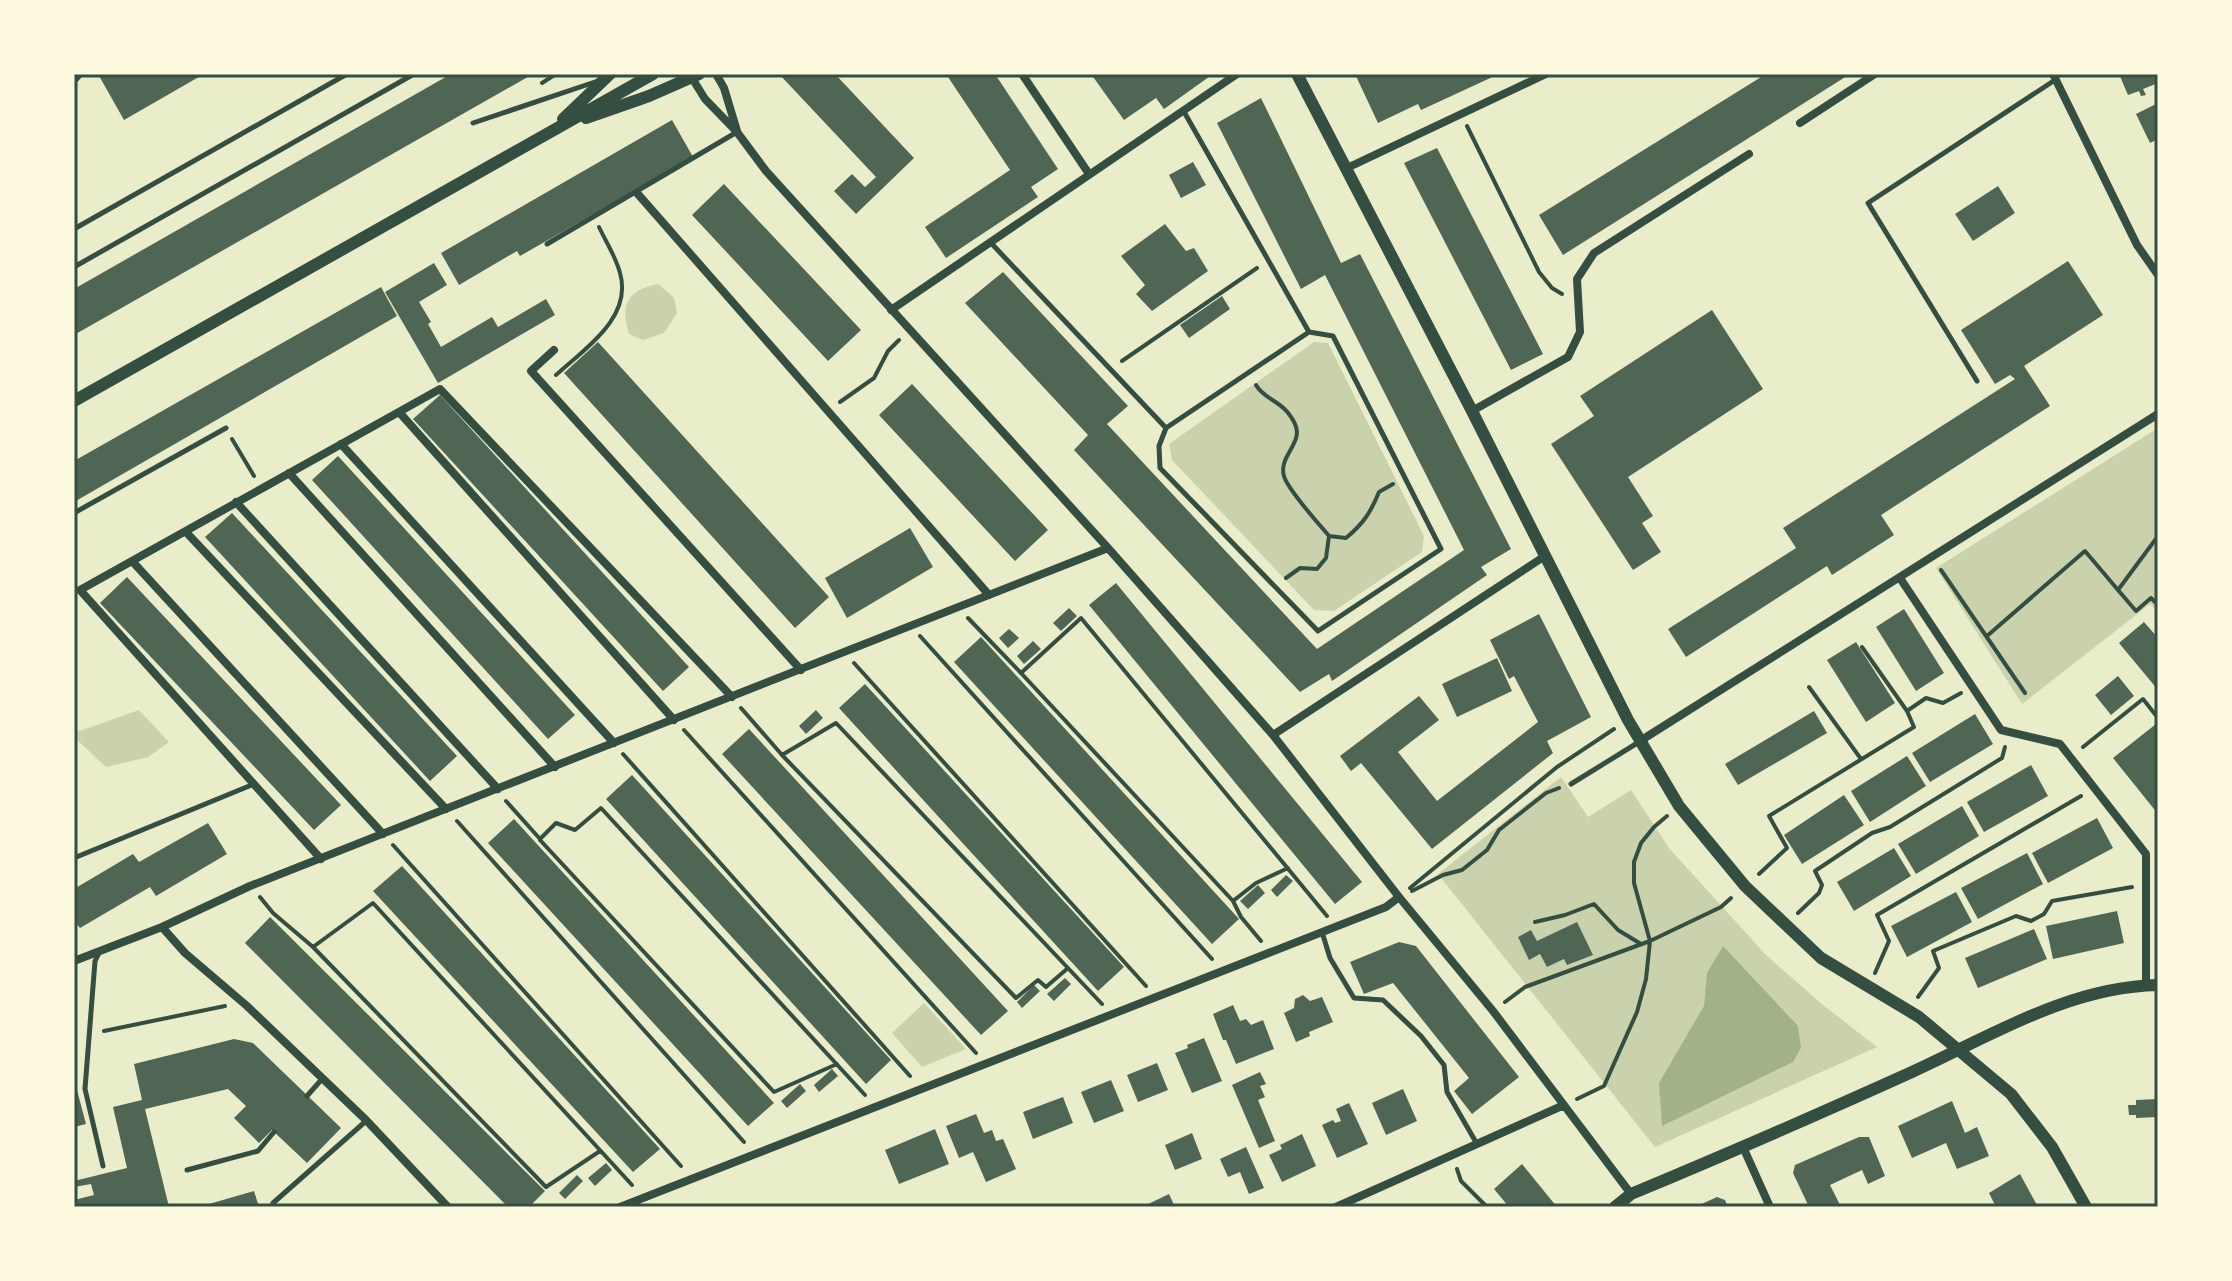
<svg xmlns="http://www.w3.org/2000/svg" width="2232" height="1281" viewBox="0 0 2232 1281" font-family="Manrope,sans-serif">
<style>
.green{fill:#cad2ad}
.water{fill:#a3b18a}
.building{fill:#4f6655}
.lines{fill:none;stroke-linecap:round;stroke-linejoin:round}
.path{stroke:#344e41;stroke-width:4}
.service{stroke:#344e41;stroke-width:5}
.minor{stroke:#344e41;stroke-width:8}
.tertiary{stroke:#344e41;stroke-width:12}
.neatline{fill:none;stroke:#344e41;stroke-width:3}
</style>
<rect width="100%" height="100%" fill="#e9edc9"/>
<!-- green -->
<path class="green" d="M658 284 674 298 677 313 664 333 643 340 629 334C620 305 627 290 658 284Z
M1314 342 1328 343 1424 536 1422 552 1334 611 1314 610 1172 460 1169 444Z
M2158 428V612L2150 604 2022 704 1936 568Z
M139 710 169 742 148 757 106 767 74 737V733Z
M1561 777 1588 817 1631 790 1669 848 1765 954 1823 1005 1877 1047 1655 1147 1438 874Z
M924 1003 966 1049 922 1067 892 1033Z"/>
<!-- water -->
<path class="water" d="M1723 946 1798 1026 1801 1048 1793 1062 1662 1126 1659 1083 1704 1006 1707 973Z"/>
<!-- building -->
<path class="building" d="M98 74H204L124 120Z
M451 74H533L74 335V289Z
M779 74H835L914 158 856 214 834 191 852 174 865 187 876 177Z
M946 74H995L1058 169 1031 187 1038 197 946 258 925 227 1010 170Z
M1091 74H1213L1164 109 1156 98 1124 120Z
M1355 74H1499L1421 110 1418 104 1378 123Z
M1766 74H1850L1563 255 1539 215Z
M2119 74H2156L2158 83 2143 89 2146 95 2141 96 2139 91 2128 95Z
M1261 98 1341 263 1360 254 1511 549 1481 567 1487 575 1332 681 1329 674 1300 692 1074 450 1088 435 965 303 1003 272 1128 406 1107 424 1317 649 1464 550 1325 275 1301 289 1217 123Z
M2158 103V139L2150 143 2136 114Z
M672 120 693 157 520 256 517 251 459 285 441 253Z
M1437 148 1543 354 1511 370 1404 163Z
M1193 162 1206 185 1181 198 1169 175Z
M724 184 861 330 828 361 692 215Z
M1998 186 2015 213 1973 241 1955 214Z
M1165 224 1186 251 1194 248 1208 271 1152 311 1136 294 1145 285 1121 256Z
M2068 261 2103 315 2024 366 2050 406 1881 515 1894 535 1832 575 1827 566 1686 657 1668 629 1796 548 1783 528 2015 379 2010 375 1995 384 1961 330Z
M434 263 447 285 419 302 431 322 428 324 441 347 492 317 498 327 546 299 555 315 438 383 385 292Z
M381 287 397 316 74 502V461Z
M1222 296 1230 309 1189 338 1180 325Z
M1712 310 1763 389 1628 477 1653 516 1642 523 1661 552 1633 570 1551 444 1594 416 1580 396Z
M598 342 829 597 795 628 564 373Z
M912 384 1048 530 1015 561 879 415Z
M440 395 689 667 663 691 413 419Z
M338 456 575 715 548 739 312 480Z
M232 513 457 756 430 781 205 537Z
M910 528 933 567 847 618 825 578Z
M127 577 341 805 314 830 100 603Z
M1116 583 1362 882 1335 904 1089 605Z
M1069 608 1077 616 1061 631 1053 623Z
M1904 609 1944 673 1916 691 1876 627Z
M1539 614 1591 717 1547 741 1553 753 1432 849 1361 763 1351 771 1340 756 1419 696 1439 720 1398 752 1437 801 1538 722 1514 676 1509 679 1490 640Z
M2144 622 2158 638V690L2119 643Z
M1009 629 1019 638 1008 648 999 638Z
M981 637 1239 919 1212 944 954 662Z
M1033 641 1041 649 1024 664 1017 656Z
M1856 642 1895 703 1866 722 1827 660Z
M1497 658 1512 691 1457 717 1442 684Z
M2118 676 2134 696 2111 715 2095 695Z
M865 684 1124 967 1098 991 839 708Z
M816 710 823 718 806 734 799 726Z
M1814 711 1827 733 1738 785 1725 764Z
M1975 714 1993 744 1930 782 1912 753Z
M2156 724 2158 773 2155 775 2158 779V814L2113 758Z
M749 729 1008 1011 981 1035 722 754Z
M1907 756 1926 786 1870 822 1851 791Z
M2031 765 2048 796 1984 832 1967 802Z
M632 775 891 1060 866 1084 606 799Z
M1844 795 1864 825 1802 864 1784 835Z
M1962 806 1979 836 1916 874 1898 844Z
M2097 818 2113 848 2048 883 2032 853Z
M514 819 774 1103 748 1126 488 843Z
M208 823 227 854 156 896 150 887 80 928 74 921V889L133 854 139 862Z
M1894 848 1911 876 1854 911 1837 882Z
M2027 853 2043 884 1978 919 1961 888Z
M402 866 660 1149 633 1172 373 891Z
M1286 875 1293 881 1277 897 1271 890Z
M1258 885 1265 893 1248 909 1240 901Z
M1956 892 1972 922 1907 957 1891 926Z
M2155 904H2158V942H2155Z
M2117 911 2124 943 2053 959 2046 926Z
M270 917 545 1191 529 1207H508L245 943Z
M1577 922 1593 955 1567 965 1564 959 1547 967 1540 954 1529 960 1518 937 1531 930 1537 941Z
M2034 929 2047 959 1978 988 1965 958Z
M1399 942 1416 946 1519 1077 1472 1114 1454 1091 1469 1078 1393 983 1364 994 1350 962Z
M1065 978 1071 984 1054 1001 1047 994Z
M1034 985 1040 991 1022 1008 1017 1002Z
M1303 995 1310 1001 1322 997 1333 1022 1309 1032 1310 1036 1296 1042 1284 1013 1294 1008 1295 999Z
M1233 1005 1240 1021 1246 1019 1251 1025 1263 1020 1274 1049 1236 1064 1226 1040H1223L1213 1014Z
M1204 1038 1222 1081 1192 1093 1175 1053 1188 1048 1187 1045Z
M234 1039 253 1043 341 1128 307 1163 272 1130 259 1143 234 1118 246 1106 228 1089 145 1109 169 1207H74V1200L94 1195 91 1184 74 1187V1181L127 1168 113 1107 142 1100 134 1064Z
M1157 1063 1168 1090 1138 1102 1127 1075Z
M832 1069 838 1076 819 1092 814 1085Z
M1260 1072 1266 1084 1260 1086 1265 1097 1258 1100 1275 1141 1259 1148 1232 1085Z
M74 1079 86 1124 74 1127Z
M1111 1080 1124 1111 1094 1123 1081 1092Z
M800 1084 806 1091 787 1108 781 1101Z
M1403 1089 1417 1121 1386 1135 1372 1103Z
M1063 1097 1073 1123 1033 1139 1023 1112Z
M2158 1099V1117L2136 1118V1115H2129L2128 1105H2136V1100Z
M1952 1101 1965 1133 1977 1127 1989 1156 1957 1169 1946 1143 1912 1158 1898 1126Z
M1349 1103 1368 1144 1337 1158 1322 1125 1333 1120 1335 1123 1341 1121 1336 1109Z
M976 1114 984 1133 992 1130 996 1141 1003 1139 1016 1169 986 1182 973 1152 959 1158 946 1126Z
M935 1129 949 1164 899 1184 885 1150Z
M1192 1133 1202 1159 1175 1170 1165 1145Z
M1302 1134 1316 1166 1282 1182 1269 1155 1282 1149 1280 1145Z
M1859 1137H1869L1885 1176 1868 1184 1862 1170 1830 1185 1841 1207H1809L1793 1173 1795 1165Z
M1246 1147 1264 1188 1249 1194 1240 1172 1228 1177 1220 1159Z
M606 1163 612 1170 595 1186 588 1178Z
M1522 1164 1557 1207H1509L1494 1189Z
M2020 1174 2038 1207H1996L1989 1193Z
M577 1175 583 1181 565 1199 559 1193Z
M254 1191 259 1207H202V1206Z
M1169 1194 1175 1207H1142Z
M1717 1197 1725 1200 1728 1207H1695Z"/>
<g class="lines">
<!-- path -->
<path class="path" d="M542 83 556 74
M1467 126 1539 272 1552 288 1562 294
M1122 361 1257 268
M556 375C584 349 633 318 620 273 616 257 606 242 599 227
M1256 385C1265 401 1284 400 1295 424 1304 443 1278 456 1284 476 1287 489 1319 524 1329 536L1346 538C1363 524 1371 512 1379 492L1393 484
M840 402 874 378 888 351 899 340
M232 439 254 476
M1941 570 2025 693
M1286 578 1300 568 1317 569 1326 558 1329 536
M2118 590 2136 611 2151 598 2158 605
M968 618 1021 673 1081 618 1327 916
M920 636 1212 959
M1987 636 2085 551 2118 590 2158 536
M854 663 1146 986
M1021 673 1233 901 1256 883 1288 868
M1809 687 1861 759
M741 708 782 755 836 723 1102 1004
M1907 711 1926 698 1943 703 1961 693
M684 730 976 1053
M2083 747 2143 699 2158 718
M623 754 910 1076
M782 755 1016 998 1038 980 1046 987 1068 968
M506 801 540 839 556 823 575 830 601 808 865 1095
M457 821 744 1142
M540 840 774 1092 837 1064
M393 845 681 1166
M1759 874 1787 848 1769 816 1914 727 1907 711 1862 647
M1410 888 1557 767 1614 729
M1412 891 1443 875 1462 870 1487 850 1499 830 1546 793 1559 788
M260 897 273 913 313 947 373 903 632 1185
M1233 901 1241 917 1261 941
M1798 913 1819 893 1822 885 1815 871 1872 833 1890 827 2002 758 2005 747
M1535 922 1565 915 1594 904 1618 930 1641 944
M313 947 546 1187 600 1151
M1875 973 1889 941 1877 915 2081 796
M1918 997 1939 968 1933 951 2016 916 2031 921 2044 914 2052 901 2132 887
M1505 1002 1525 987 1650 941 1721 907 1731 898
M104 1031 225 1006
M1577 1099 1604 1086 1637 1012 1646 979 1650 941 1634 883V862L1641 843 1654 827 1667 816
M1457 1169 1461 1181 1487 1207"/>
<!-- service -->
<path class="service" d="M74 82 81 74
M473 123 598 81
M74 229 347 74
M991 243 1166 428 1159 446 1160 468 1318 631 1441 549 1333 336 1309 332 1183 110
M547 244 737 132
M74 267 414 74
M1977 381 1868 203 2055 80
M1166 428 1309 332
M74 513 226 428
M1571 784 1639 742
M74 858 254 784
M1322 932 1330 958 1354 998 1383 1000 1421 1036 1444 1065 1447 1092 1477 1144
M100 951 95 961 85 1089 103 1166
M307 1096 322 1079
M187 1170 258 1151 274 1132
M273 1203 366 1121"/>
<!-- minor -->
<path class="minor" d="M716 74 724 88 737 131
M1022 74 1089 174
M2053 74 2137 245 2158 275
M692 78 705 99 737 132 766 171 1108 548 1273 735 1399 897 1493 1011 1631 1194
M1800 123 1875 74
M1347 168 1546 74
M637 193 989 595
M891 310 1237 74
M554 350 531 371 801 670
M1472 411 1568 357 1580 332 1577 279 1594 253 1749 154
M399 412 674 720
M341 444 614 743
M289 473 555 767
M236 502 498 789
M186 532 446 809
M132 561 383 834
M1900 578 2001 730 2060 744 2146 854V985
M1273 735 1545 556
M1640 741 2158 414
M321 859 80 590 440 389 732 697
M162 927 185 953 247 1006 366 1120 448 1207
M74 961 162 927 250 886 1108 548
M1743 1147 1770 1207
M620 1207 1386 907 1399 897
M1336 1207 1564 1105"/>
<!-- tertiary -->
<path class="tertiary" d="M1297 74 1472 411 1628 720 1679 806 1745 886 1821 958 1919 1017 2011 1094 2052 1147 2086 1207
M586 118 649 96 699 74
M563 119 610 74
M74 401 653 74
M1615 1207 1631 1194C1725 1155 1819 1114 1912 1072 1991 1036 2068 987 2158 985"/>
</g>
<!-- border -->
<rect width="2232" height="1281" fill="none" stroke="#fefae0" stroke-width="152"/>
<rect x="76" y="76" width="2080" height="1129" class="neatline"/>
</svg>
